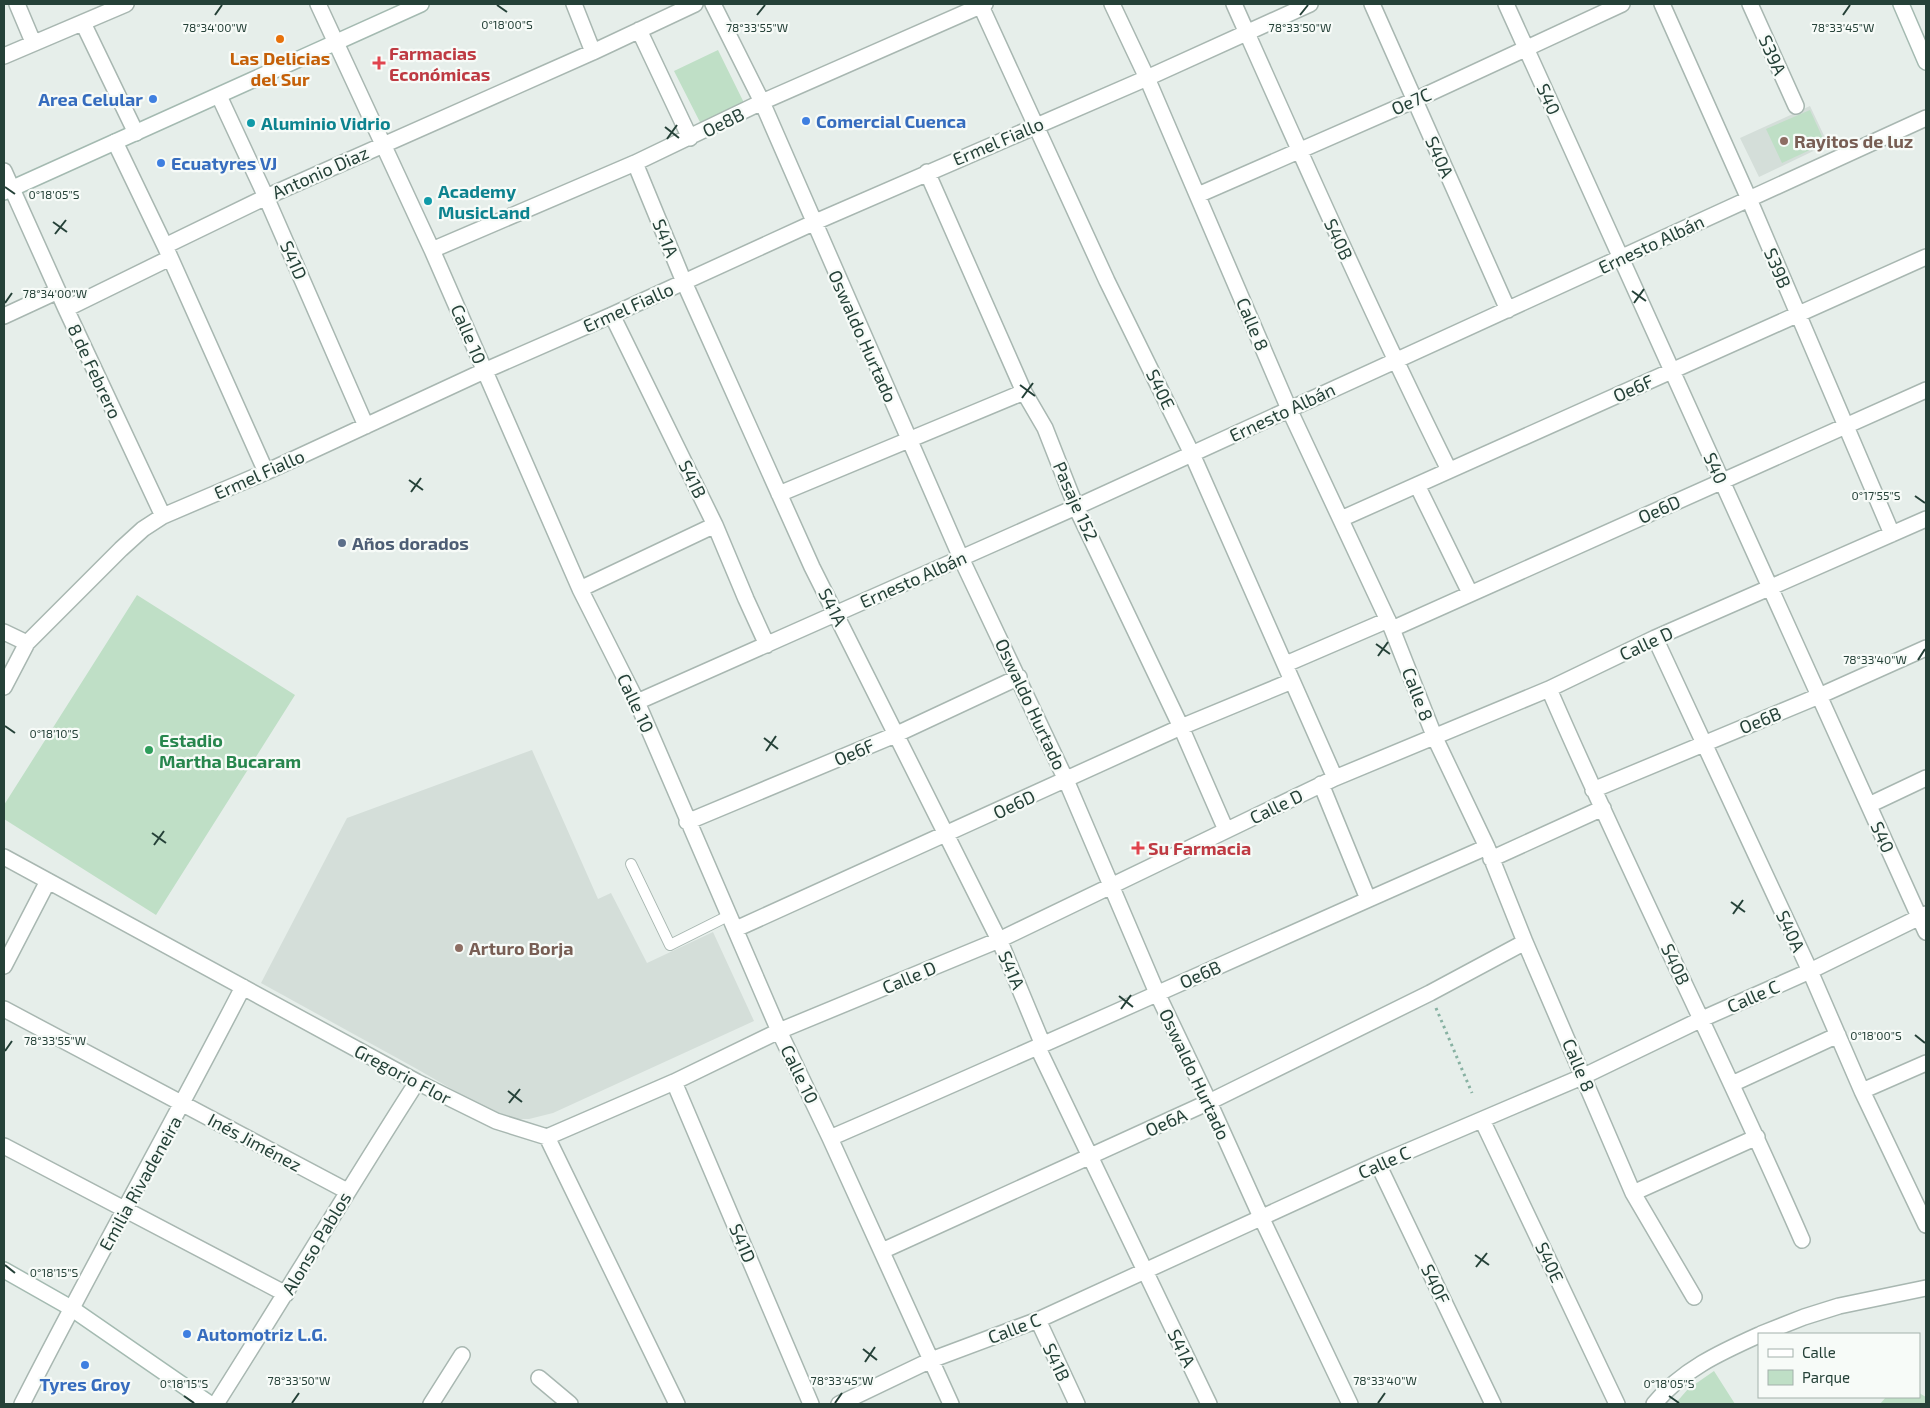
<svg xmlns="http://www.w3.org/2000/svg" width="1930" height="1408" viewBox="0 0 1930 1408" font-family="'Exo 2',sans-serif">
<style>
.built{fill:#d4ded9}
.green{fill:#bfdfc6}
.lines{fill:none;stroke-linecap:round;stroke-linejoin:round}
.lane-casing{stroke:#a8b7b1;stroke-width:12}
.street-casing{stroke:#a8b7b1;stroke-width:18}
.secondary-casing{stroke:#a4bab1;stroke-width:18}
.path{stroke:#87b1a2;stroke-width:3;stroke-dasharray:2.5 4;stroke-linecap:butt}
.lane{stroke:#fff;stroke-width:10}
.street{stroke:#fff;stroke-width:15}
.secondary{stroke:#fff;stroke-width:15}
.ticks{fill:none;stroke:#254138;stroke-width:2}
.food-dot{fill:#e8710a;stroke:#f7fbf8;stroke-width:2}
.health-dot{fill:#e0444e;stroke:#f7fbf8;stroke-width:2}
.shop-dot{fill:#3f7fe0;stroke:#f7fbf8;stroke-width:2}
.culture-dot{fill:#0f9aa8;stroke:#f7fbf8;stroke-width:2}
.education-dot{fill:#8d6e63;stroke:#f7fbf8;stroke-width:2}
.service-dot{fill:#5c6f8a;stroke:#f7fbf8;stroke-width:2}
.leisure-dot{fill:#2e9e5b;stroke:#f7fbf8;stroke-width:2}
.labels{text-anchor:middle;dominant-baseline:central;stroke-width:4.5;stroke-linejoin:round;paint-order:stroke}
.health-label{font-size:18px;font-weight:bold;fill:#be3a42;stroke:#f7fbf8;text-anchor:start}
.street-label{font-size:18px;fill:#254138;stroke:#f7fbf8}
.food-label{font-size:18px;font-weight:bold;fill:#c56008;stroke:#f7fbf8}
.shop-label{font-size:18px;font-weight:bold;fill:#366cbe;stroke:#f7fbf8;text-anchor:start}
.culture-label{font-size:18px;font-weight:bold;fill:#0d838f;stroke:#f7fbf8;text-anchor:start}
.education-label{font-size:18px;font-weight:bold;fill:#785e54;stroke:#f7fbf8;text-anchor:start}
.service-label{font-size:18px;font-weight:bold;fill:#4e5e75;stroke:#f7fbf8;text-anchor:start}
.leisure-label{font-size:18px;font-weight:bold;fill:#27864d;stroke:#f7fbf8;text-anchor:start}
.ticks-label{font-size:12px;text-anchor:middle;fill:#254138;stroke:#f7fbf8;stroke-width:4.5;stroke-linejoin:round;paint-order:stroke}
</style>
<rect width="100%" height="100%" fill="#e6eeea"/>
<!-- built -->
<path class="built" d="M1810 106 1828 144 1759 177 1740 138Z
M532 750 598 899 611 893 647 963 713 932 754 1021 553 1113 529 1119H509L488 1110 417 1069 261 983 347 818Z"/>
<!-- green -->
<path class="green" d="M718 50 748 111 705 132 674 71Z
M1810 110 1825 143 1782 163 1766 129Z
M137 595 295 695 156 915 4 819V805Z
M1714 1371 1735 1404H1675L1688 1389Z
M1919 1393 1926 1397V1404H1880L1886 1397H1919Z"/>
<g class="lines">
<defs>
<path id="lane" d="M631 864 670 945 730 915"/>
<path id="street" d="M17 4 33 42
M318 4 432 250 580 589 637 702 779 1031 830 1138 951 1404
M574 4 593 52
M713 4 762 102 961 558 1066 780 1157 993 1209 1102 1261 1217 1350 1404
M980 4 1107 281 1192 454 1335 778
M1112 4 1147 78 1289 409 1392 629 1435 738 1487 847 1525 942 1633 1193 1694 1297
M1234 4C1304 161 1373 317 1449 470
M1372 4 1508 310
M1506 4 1926 932
M1662 4 1749 199 1892 534
M1750 4 1796 106
M83 23 136 133
M639 30 690 138
M4 56 126 4
M219 96 266 197 366 426
M115 142 165 246 266 472
M635 163 684 282 812 567 1001 944 1043 1045
M4 171 66 309 163 516
M927 172 1024 392 1045 428 1076 507 1181 727 1226 830
M1198 195 1415 100 1622 4
M165 246 266 197 593 52 695 4
M432 250 635 163 762 102 985 4
M66 309 170 258
M612 315 715 525 746 599 767 645
M4 316 58 291
M1417 485 1470 593
M779 494 1024 392
M1341 519 1926 257
M580 589 715 525
M1392 629 1926 390
M4 632 27 643
M1655 638 1810 971 1862 1091 1926 1225
M1286 664 1388 620
M4 687 27 643 121 549 143 529 163 516 266 472 484 371 612 315 813 223 1147 78 1310 4
M1549 689C1629 874 1721 1054 1802 1240
M637 702 1076 507 1926 118
M1321 784 1368 899
M1593 790 1819 696 1926 648
M1869 805 1926 778
M687 822 895 735 1019 677
M4 857 417 1082 496 1121 547 1137 677 1404
M1491 859 1603 808
M736 929 1181 727 1292 681
M4 966 48 881
M4 1009 347 1191
M1038 1048 1209 1404
M674 1082 811 1404
M1732 1084 1838 1035
M1862 1091 1926 1063
M1482 1120 1617 1404
M547 1137 674 1082 779 1031 999 940 1335 778 1549 689 1655 638 1926 519
M830 1138C1050 1043 1268 943 1487 847
M4 1146 286 1294
M1378 1164 1493 1404
M1633 1193 1757 1137
M882 1251 1209 1102 1430 993 1525 942
M1038 1320 1077 1404
M1761 1334 1804 1317 1839 1306 1926 1288
M539 1378 570 1404
M22 1404C93 1264 171 1127 243 987
M216 1404C284 1297 349 1188 417 1082
M431 1404 462 1355
M839 1404 931 1360 1038 1320 1378 1164 1584 1076 1702 1019 1810 971 1926 914
M1654 1404C1682 1370 1719 1353 1759 1335"/>
<path id="secondary" d="M1901 4 1926 62
M4 192 421 4
M4 1270 71 1308 210 1404"/>
</defs>
<!-- lane casing -->
<use href="#lane" class="lane-casing"/>
<!-- street casing -->
<use href="#street" class="street-casing"/>
<!-- secondary casing -->
<use href="#secondary" class="secondary-casing"/>
<!-- path -->
<path class="path" d="M1436 1008 1472 1093"/>
<!-- lane -->
<use href="#lane" class="lane"/>
<!-- street -->
<use href="#street" class="street"/>
<!-- secondary -->
<use href="#secondary" class="secondary"/>
</g>
<!-- ticks -->
<path class="ticks" d="M497 5 507 12M215 15 222 5M757 15 765 5M1300 15 1308 5M1843 15 1850 5M665 127 679 138M667 139 677 125M5 187 15 194M53 222 67 232M55 234 66 220M1632 291 1646 301M5 303 12 293M1634 303 1644 289M1020 385 1035 396M1022 398 1033 383M409 480 423 490M411 492 421 478M1915 496 1925 503M1376 644 1390 654M1378 656 1388 642M1918 660 1925 649M5 726 15 733M764 738 778 749M766 751 776 736M152 833 166 843M154 845 164 831M1731 902 1745 912M1733 914 1743 900M1119 996 1133 1007M1121 1009 1131 995M1915 1035 1925 1043M5 1051 12 1041M508 1091 522 1102M509 1103 520 1089M1475 1255 1489 1265M5 1265 15 1273M1476 1267 1487 1253M863 1349 877 1360M865 1362 875 1347M184 1396 194 1403M1669 1396 1679 1403M292 1403 299 1393M835 1403 842 1393M1378 1403 1385 1393"/>
<!-- markers -->
<circle class="food-dot" cx="280" cy="39" r="5"/>
<g class="health-dot">
<path d="M376.5 55.5h5v5h5v5h-5v5h-5v-5h-5v-5h5z"/>
<path d="M1135.5 840.5h5v5h5v5h-5v5h-5v-5h-5v-5h5z"/>
</g>
<g class="shop-dot">
<circle cx="153" cy="99" r="5"/>
<circle cx="806" cy="121" r="5"/>
<circle cx="161" cy="163" r="5"/>
<circle cx="187" cy="1334" r="5"/>
<circle cx="85" cy="1365" r="5"/>
</g>
<g class="culture-dot">
<circle cx="251" cy="123" r="5"/>
<circle cx="428" cy="201" r="5"/>
</g>
<g class="education-dot">
<circle cx="1784" cy="141" r="5"/>
<circle cx="459" cy="948" r="5"/>
</g>
<circle class="service-dot" cx="342" cy="543" r="5"/>
<circle class="leisure-dot" cx="149" cy="750" r="5"/>
<g class="labels">
<!-- health labels -->
<g class="health-label">
<text x="389" y="53">Farmacias<tspan x="389" dy="21">Económicas</tspan></text>
<text x="1148" y="848">Su Farmacia</text>
</g>
<!-- street labels -->
<g class="street-label">
<text transform="translate(1773 55) rotate(66)">S39A</text>
<text transform="translate(1549 99) rotate(66)">S40</text>
<text transform="translate(1411 101) rotate(-24)">Oe7C</text>
<text transform="translate(723 122) rotate(-26)">Oe8B</text>
<text transform="translate(998 141) rotate(-23)">Ermel Fiallo</text>
<text transform="translate(1440 157) rotate(66)">S40A</text>
<text transform="translate(320 172) rotate(-24)">Antonio Diaz</text>
<text transform="translate(666 238) rotate(68)">S41A</text>
<text transform="translate(1339 239) rotate(65)">S40B</text>
<text transform="translate(1651 244) rotate(-25)">Ernesto Albán</text>
<text transform="translate(294 260) rotate(66)">S41D</text>
<text transform="translate(1778 268) rotate(67)">S39B</text>
<text transform="translate(628 307) rotate(-24)">Ermel Fiallo</text>
<text transform="translate(1253 324) rotate(67)">Calle 8</text>
<text transform="translate(469 334) rotate(67)">Calle 10</text>
<text transform="translate(863 336) rotate(66)">Oswaldo Hurtado</text>
<text transform="translate(95 371) rotate(65)">8 de Febrero</text>
<text transform="translate(1633 388) rotate(-24)">Oe6F</text>
<text transform="translate(1161 389) rotate(64)">S40E</text>
<text transform="translate(1282 412) rotate(-25)">Ernesto Albán</text>
<text transform="translate(1716 468) rotate(66)">S40</text>
<text transform="translate(259 474) rotate(-24)">Ermel Fiallo</text>
<text transform="translate(693 479) rotate(64)">S41B</text>
<text transform="translate(1076 501) rotate(66)">Pasaje 152</text>
<text transform="translate(1659 509) rotate(-24)">Oe6D</text>
<text transform="translate(913 579) rotate(-24)">Ernesto Albán</text>
<text transform="translate(833 607) rotate(63)">S41A</text>
<text transform="translate(1646 643) rotate(-25)">Calle D</text>
<text transform="translate(1418 694) rotate(69)">Calle 8</text>
<text transform="translate(636 703) rotate(65)">Calle 10</text>
<text transform="translate(1031 704) rotate(65)">Oswaldo Hurtado</text>
<text transform="translate(1760 720) rotate(-22)">Oe6B</text>
<text transform="translate(854 752) rotate(-23)">Oe6F</text>
<text transform="translate(1014 804) rotate(-25)">Oe6D</text>
<text transform="translate(1276 806) rotate(-26)">Calle D</text>
<text transform="translate(1883 837) rotate(66)">S40</text>
<text transform="translate(1791 931) rotate(65)">S40A</text>
<text transform="translate(1676 964) rotate(65)">S40B</text>
<text transform="translate(1012 970) rotate(67)">S41A</text>
<text transform="translate(1200 974) rotate(-24)">Oe6B</text>
<text transform="translate(909 977) rotate(-23)">Calle D</text>
<text transform="translate(1753 996) rotate(-24)">Calle C</text>
<text transform="translate(1579 1065) rotate(67)">Calle 8</text>
<text transform="translate(403 1074) rotate(28)">Gregorio Flor</text>
<text transform="translate(800 1074) rotate(64)">Calle 10</text>
<text transform="translate(1195 1074) rotate(65)">Oswaldo Hurtado</text>
<text transform="translate(1166 1122) rotate(-24)">Oe6A</text>
<text transform="translate(255 1142) rotate(28)">Inés Jiménez</text>
<text transform="translate(1384 1162) rotate(-24)">Calle C</text>
<text transform="translate(140 1183) rotate(-61)">Emilia Rivadeneira</text>
<text transform="translate(316 1243) rotate(-59)">Alonso Pablos</text>
<text transform="translate(743 1243) rotate(67)">S41D</text>
<text transform="translate(1550 1262) rotate(65)">S40E</text>
<text transform="translate(1436 1284) rotate(64)">S40F</text>
<text transform="translate(1014 1328) rotate(-21)">Calle C</text>
<text transform="translate(1182 1348) rotate(64)">S41A</text>
<text transform="translate(1057 1362) rotate(65)">S41B</text>
</g>
<!-- food labels -->
<g class="food-label">
<text x="280" y="58">Las Delicias<tspan x="280" dy="21">del Sur</tspan></text>
</g>
<!-- shop labels -->
<g class="shop-label">
<text x="143" y="99" text-anchor="end">Area Celular</text>
<text x="816" y="121">Comercial Cuenca</text>
<text x="171" y="163">Ecuatyres VJ</text>
<text x="197" y="1334">Automotriz L.G.</text>
<text x="85" y="1384" text-anchor="middle">Tyres Groy</text>
</g>
<!-- culture labels -->
<g class="culture-label">
<text x="261" y="123">Aluminio Vidrio</text>
<text x="438" y="191">Academy<tspan x="438" dy="21">MusicLand</tspan></text>
</g>
<!-- education labels -->
<g class="education-label">
<text x="1794" y="141">Rayitos de luz</text>
<text x="469" y="948">Arturo Borja</text>
</g>
<!-- service labels -->
<g class="service-label">
<text x="352" y="543">Años dorados</text>
</g>
<!-- leisure labels -->
<g class="leisure-label">
<text x="159" y="740">Estadio<tspan x="159" dy="21">Martha Bucaram</tspan></text>
</g>
</g>
<g class="ticks-label">
<text x="507" y="29">0°18'00"S</text>
<text x="757" y="32">78°33'55"W</text>
<text x="1300" y="32">78°33'50"W</text>
<text x="1843" y="32">78°33'45"W</text>
<text x="215" y="32">78°34'00"W</text>
<text x="54" y="199">0°18'05"S</text>
<text x="55" y="298">78°34'00"W</text>
<text x="1876" y="500">0°17'55"S</text>
<text x="1875" y="664">78°33'40"W</text>
<text x="54" y="738">0°18'10"S</text>
<text x="1876" y="1040">0°18'00"S</text>
<text x="55" y="1045">78°33'55"W</text>
<text x="54" y="1277">0°18'15"S</text>
<text x="299" y="1385">78°33'50"W</text>
<text x="842" y="1385">78°33'45"W</text>
<text x="1385" y="1385">78°33'40"W</text>
<text x="184" y="1388">0°18'15"S</text>
<text x="1669" y="1388">0°18'05"S</text>
</g>
<!-- border -->
<rect width="1930" height="1408" fill="none" stroke="#254138" stroke-width="10"/>
<!-- legend -->
<rect x="1758" y="1333" width="162" height="65" fill="#f7fbf8" stroke="#a3b1ab"/>
<rect x="1768" y="1349" width="25" height="8" fill="#ffffff" stroke="#a3b1ab"/>
<text x="1802" y="1358" font-size="15" fill="#254138">Calle</text>
<rect x="1768" y="1370" width="25" height="15" fill="#bfdfc6" stroke="#a3b1ab"/>
<text x="1802" y="1383" font-size="15" fill="#254138">Parque</text>
</svg>
